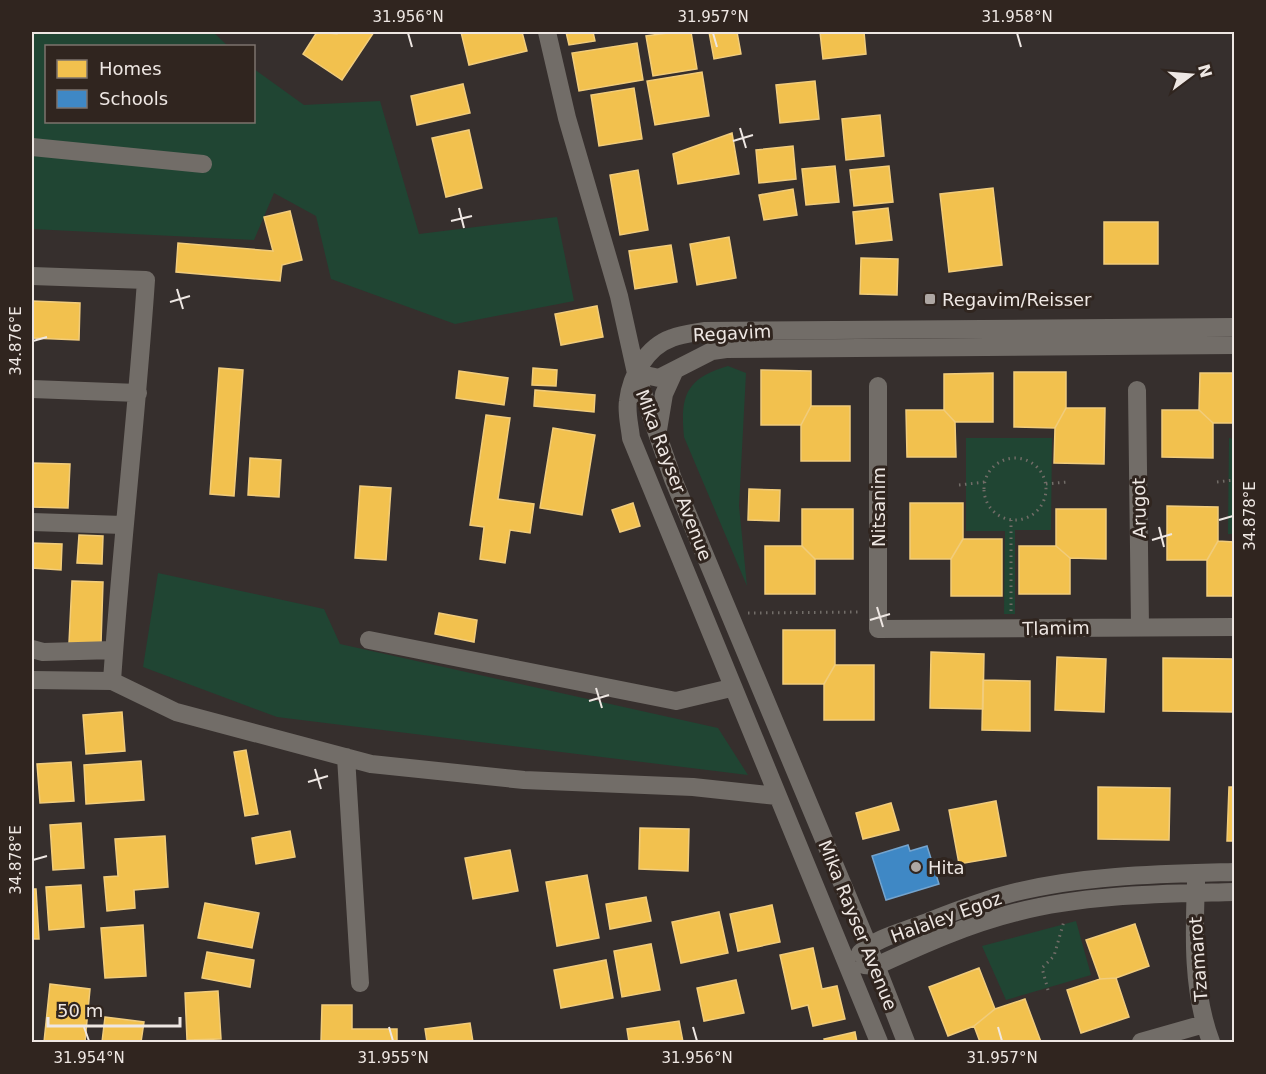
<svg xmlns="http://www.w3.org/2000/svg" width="1266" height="1074" viewBox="0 0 1266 1074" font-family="'DejaVu Sans',sans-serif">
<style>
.green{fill:#204533}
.homes{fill:#f2c14e;stroke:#f1cc7b;stroke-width:1.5}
.schools{fill:#3f88c5;stroke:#74a4ce;stroke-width:1.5}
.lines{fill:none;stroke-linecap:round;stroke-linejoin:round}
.path{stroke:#726d68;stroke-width:3;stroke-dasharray:1.5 4.5;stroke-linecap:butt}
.minor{stroke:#726d68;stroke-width:18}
.ticks{fill:none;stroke:#eee7e3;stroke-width:2}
.poi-dot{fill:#aea7a3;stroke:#30251f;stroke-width:2}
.labels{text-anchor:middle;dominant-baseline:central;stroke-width:6;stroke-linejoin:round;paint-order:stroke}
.poi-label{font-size:18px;fill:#eee7e3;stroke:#30251f;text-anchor:start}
.street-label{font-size:18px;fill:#eee7e3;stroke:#30251f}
.neatline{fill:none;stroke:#eee7e3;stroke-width:2}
.ticks-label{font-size:15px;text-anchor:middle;fill:#eee7e3}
</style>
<rect width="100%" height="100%" fill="#362f2d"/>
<!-- green -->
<path class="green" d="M32 32H213L228 46H46V122H254V69L304 105 380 101 419 234 557 217 574 301 455 324 331 279 316 216 274 193 254 240 32 229Z
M728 366 746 373 739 506 747 586 684 437C680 396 686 378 728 366Z
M966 438H1052L1051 530H1015V614H1004L1005 531H966Z
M1229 438 1234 439V534H1228Z
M158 573 324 609 340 644 718 728 748 775 277 717 143 667Z
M1076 921 1091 975 1006 1000 982 946Z"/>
<!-- homes -->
<path class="homes" d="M317 32 337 34 339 32H374L342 80 303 54Z
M461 32H522L527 51 469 65Z
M566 32H593L595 41 569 45Z
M675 32H691L697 69 653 76 646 36Z
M709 32H737L741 54 714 59Z
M820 32H864L866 54 823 59Z
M637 43 643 80 579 91 572 53Z
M702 72 709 116 655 125 647 81Z
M815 81 819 119 780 123 776 85Z
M463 84 470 113 417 125 411 96Z
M634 88 642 139 599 146 591 95Z
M880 115 884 156 846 160 842 119Z
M469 130 482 188 446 197 432 138Z
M732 133 739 174 678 184 673 154Z
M793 146 796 179 759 183 756 150Z
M835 166 839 202 806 205 802 169Z
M889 166 893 202 854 206 850 170Z
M638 170 648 230 620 235 610 175Z
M993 188 1002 265 949 272 940 194Z
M793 189 797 215 764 220 759 195Z
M888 208 892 240 856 244 853 212Z
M290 211 302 260 282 265 280 281 176 272 178 243 273 251 264 217Z
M1104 222H1158V264H1104Z
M729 237 736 278 697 285 690 244Z
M671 245 677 282 635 289 629 251Z
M861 258 898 259 897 295 860 294Z
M32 301 80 303 79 340 32 338Z
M597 306 603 337 561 345 555 314Z
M219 368 243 370 234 496 210 494Z
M533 368 557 370 556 386 532 385Z
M761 370 811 371V406L801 425H761Z
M459 371 508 378 504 405 456 398Z
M1014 372H1066V408L1055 428 1014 427Z
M993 373V422H955L944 410V374Z
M1200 373H1234V423H1213L1199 410Z
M535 390 595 395 594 412 534 406Z
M811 406H850V461H801V425Z
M1066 408H1105L1104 464 1054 463 1055 428Z
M906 410H944L955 422 956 457H907Z
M1162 410H1199L1213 423V458L1162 457Z
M486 415 510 418 498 499 534 504 530 533 510 530 505 563 480 559 484 527 470 525Z
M553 428 595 435 582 515 540 508Z
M250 458 281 460 279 497 248 495Z
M32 463 70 464 68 508 32 507Z
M360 486 391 488 386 560 355 558Z
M749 489 780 490 779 521 748 520Z
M633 503 640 526 620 532 612 510Z
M910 503H963V539L951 559H910Z
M1167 506 1218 507V541L1207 560H1167Z
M802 509H853V559H815L802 546Z
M1056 509H1106V559L1070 558 1056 546Z
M79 535 103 536 102 564 77 563Z
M963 539H1002V596H951V559Z
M1218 541 1234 542V596H1207V560Z
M32 543 62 544 61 570 32 568Z
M765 546H802L815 559V594H765Z
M1019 546H1056L1070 558V594H1019Z
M72 581 103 582 101 644 69 643Z
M439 613 477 620 474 642 435 634Z
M783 630H835V665L824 684H783Z
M931 652 984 654 983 709 930 708Z
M1057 657 1106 659 1104 712 1055 710Z
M1163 658 1234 659V712L1163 711Z
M835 665H874V720H824V684Z
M983 680 1030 681V731L982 730Z
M122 712 125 751 86 754 83 715Z
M246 750 258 814 245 816 234 752Z
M141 761 144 800 86 804 84 765Z
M71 762 74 801 40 803 37 764Z
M1098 787 1170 788 1169 840 1098 839Z
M1229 787H1234V841H1227Z
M996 801 1006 856 959 864 949 810Z
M891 803 899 830 863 839 856 813Z
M81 823 84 868 53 870 50 825Z
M640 828 689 829 688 871 639 869Z
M290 831 295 857 256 864 252 838Z
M165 836 168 887 134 890 135 908 107 911 104 877 118 876 115 839Z
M510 850 518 891 473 899 465 858Z
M587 875 599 938 557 946 546 882Z
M81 885 84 927 49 930 46 887Z
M32 889H36L39 939H32Z
M646 897 651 921 610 929 606 904Z
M205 903 259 913 252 948 198 938Z
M772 905 780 942 738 951 730 914Z
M719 912 728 953 681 963 672 922Z
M1135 924 1149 966 1116 978 1100 979 1086 940Z
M143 925 146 976 105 978 101 928Z
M651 944 660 990 622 997 614 951Z
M813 948 822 989 837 986 845 1019 813 1026 808 1005 792 1009 780 955Z
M207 952 254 960 250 987 202 978Z
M606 960 613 998 561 1008 554 970Z
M979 968 995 1009 974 1026 948 1036 929 987Z
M1116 978 1129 1017 1081 1033 1067 990 1100 979Z
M736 980 744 1013 704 1021 697 988Z
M50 984 90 989 85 1042H44Z
M218 991 221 1039 187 1040 185 993Z
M1025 999 1041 1042H980L974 1026 995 1009Z
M322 1005H352V1029H397V1042H321Z
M105 1017 144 1022 141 1042H102Z
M679 1021 683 1042H629L627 1029Z
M470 1023 473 1042H427L425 1029Z
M855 1032 857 1042H825L824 1039Z"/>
<!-- schools -->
<path class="schools" d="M908 845 910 851 927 846 939 884 886 900 872 856Z"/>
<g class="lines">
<!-- path -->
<path class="path" d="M984 489a31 31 0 1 1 62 0a31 31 0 1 1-62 0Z
M1217 482 1234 480
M1046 484 1067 482
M959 485 985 482
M1011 611V520
M748 613 862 612
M1048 990 1042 968 1054 956 1064 921"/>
<!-- minor -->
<path class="minor" d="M547 32 567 118 619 296 636 373 673 479 868 945 906 1042
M32 147 203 164
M32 276 146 280C137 414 121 547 112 681
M636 373 659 378 712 351 726 349 1234 345
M878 386V629L1234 627
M32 389 138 393
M1137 390 1140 626
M658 430 664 394 674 372
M32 522 123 525
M369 640 676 701 731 688
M32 649 43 652 114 650
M32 680 112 681 176 712 371 764 524 780 693 787 777 796
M346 757 360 983
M1196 882C1194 935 1192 991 1211 1042
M860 953C875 939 898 933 917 926 948 914 979 901 1012 893 1084 875 1161 874 1234 872
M864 965 876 966C922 945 968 924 1017 912 1087 894 1163 894 1234 892
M879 1042 631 438C630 427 626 412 628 401 631 376 646 347 672 338 682 334 693 333 704 331L1234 327
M1141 1042 1204 1024"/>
</g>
<!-- ticks -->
<path class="ticks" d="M408 33 412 47M713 33 717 47M1017 33 1021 47M740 128 746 148M733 141 753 135M459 208 464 228M451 221 472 216M177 289 183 309M170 302 190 296M33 341 47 337M1219 520 1233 516M1159 527 1164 547M1152 540 1172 534M877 607 883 627M870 620 890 614M596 688 602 708M589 701 609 695M315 769 321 789M308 782 328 776M33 860 47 856M84 1027 89 1041M389 1027 393 1041M693 1027 697 1041M998 1027 1002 1041"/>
<!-- markers -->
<g class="poi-dot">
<rect x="924" y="293" width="12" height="12" rx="3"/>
<circle cx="916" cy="867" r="6"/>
</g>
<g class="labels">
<!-- poi labels -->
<g class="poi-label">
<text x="942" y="299">Regavim/Reisser</text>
<text x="928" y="867">Hita</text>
</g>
<!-- street labels -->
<g class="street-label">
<text transform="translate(732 333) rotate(-3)">Regavim</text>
<text transform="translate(674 475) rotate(69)">Mika Rayser Avenue</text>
<text transform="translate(878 507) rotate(-90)">Nitsanim</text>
<text transform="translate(1139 508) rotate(-91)">Arugot</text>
<text transform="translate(1056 628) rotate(-1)">Tlamim</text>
<text transform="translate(946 917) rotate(-20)">Halaley Egoz</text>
<text transform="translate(858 925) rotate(68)">Mika Rayser Avenue</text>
<text transform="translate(1198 959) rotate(-94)">Tzamarot</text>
</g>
</g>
<!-- border -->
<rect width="1266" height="1074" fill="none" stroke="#30251f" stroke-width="66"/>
<!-- legend -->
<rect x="45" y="45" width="210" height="78" fill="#30251f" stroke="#7c736d" stroke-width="1.5"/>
<rect x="57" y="60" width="30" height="18" fill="#f2c14e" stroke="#7c736d" stroke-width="1.5"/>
<text x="99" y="75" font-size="18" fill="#eee7e3">Homes</text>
<rect x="57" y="90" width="30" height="18" fill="#3f88c5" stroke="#7c736d" stroke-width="1.5"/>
<text x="99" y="105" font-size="18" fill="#eee7e3">Schools</text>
<!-- north arrow -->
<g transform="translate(1191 75) rotate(74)" stroke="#30251f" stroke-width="4.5" paint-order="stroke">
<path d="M0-4.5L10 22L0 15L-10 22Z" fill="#eee7e3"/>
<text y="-9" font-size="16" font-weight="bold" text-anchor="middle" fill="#eee7e3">N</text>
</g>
<!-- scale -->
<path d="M48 1017v9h132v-9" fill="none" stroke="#eee7e3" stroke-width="3"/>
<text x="57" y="1017" font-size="18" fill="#eee7e3" stroke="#30251f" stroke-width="4.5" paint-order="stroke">50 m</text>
<rect x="33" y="33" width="1200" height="1008" class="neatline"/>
<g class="ticks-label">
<text x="408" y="22">31.956°N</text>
<text x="713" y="22">31.957°N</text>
<text x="1017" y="22">31.958°N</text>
<text transform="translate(16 341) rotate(-90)" y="5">34.876°E</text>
<text transform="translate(1250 516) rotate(-90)" y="5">34.878°E</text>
<text transform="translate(16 860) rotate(-90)" y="5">34.878°E</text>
<text x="89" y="1063">31.954°N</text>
<text x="393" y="1063">31.955°N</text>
<text x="697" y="1063">31.956°N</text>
<text x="1002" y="1063">31.957°N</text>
</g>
</svg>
